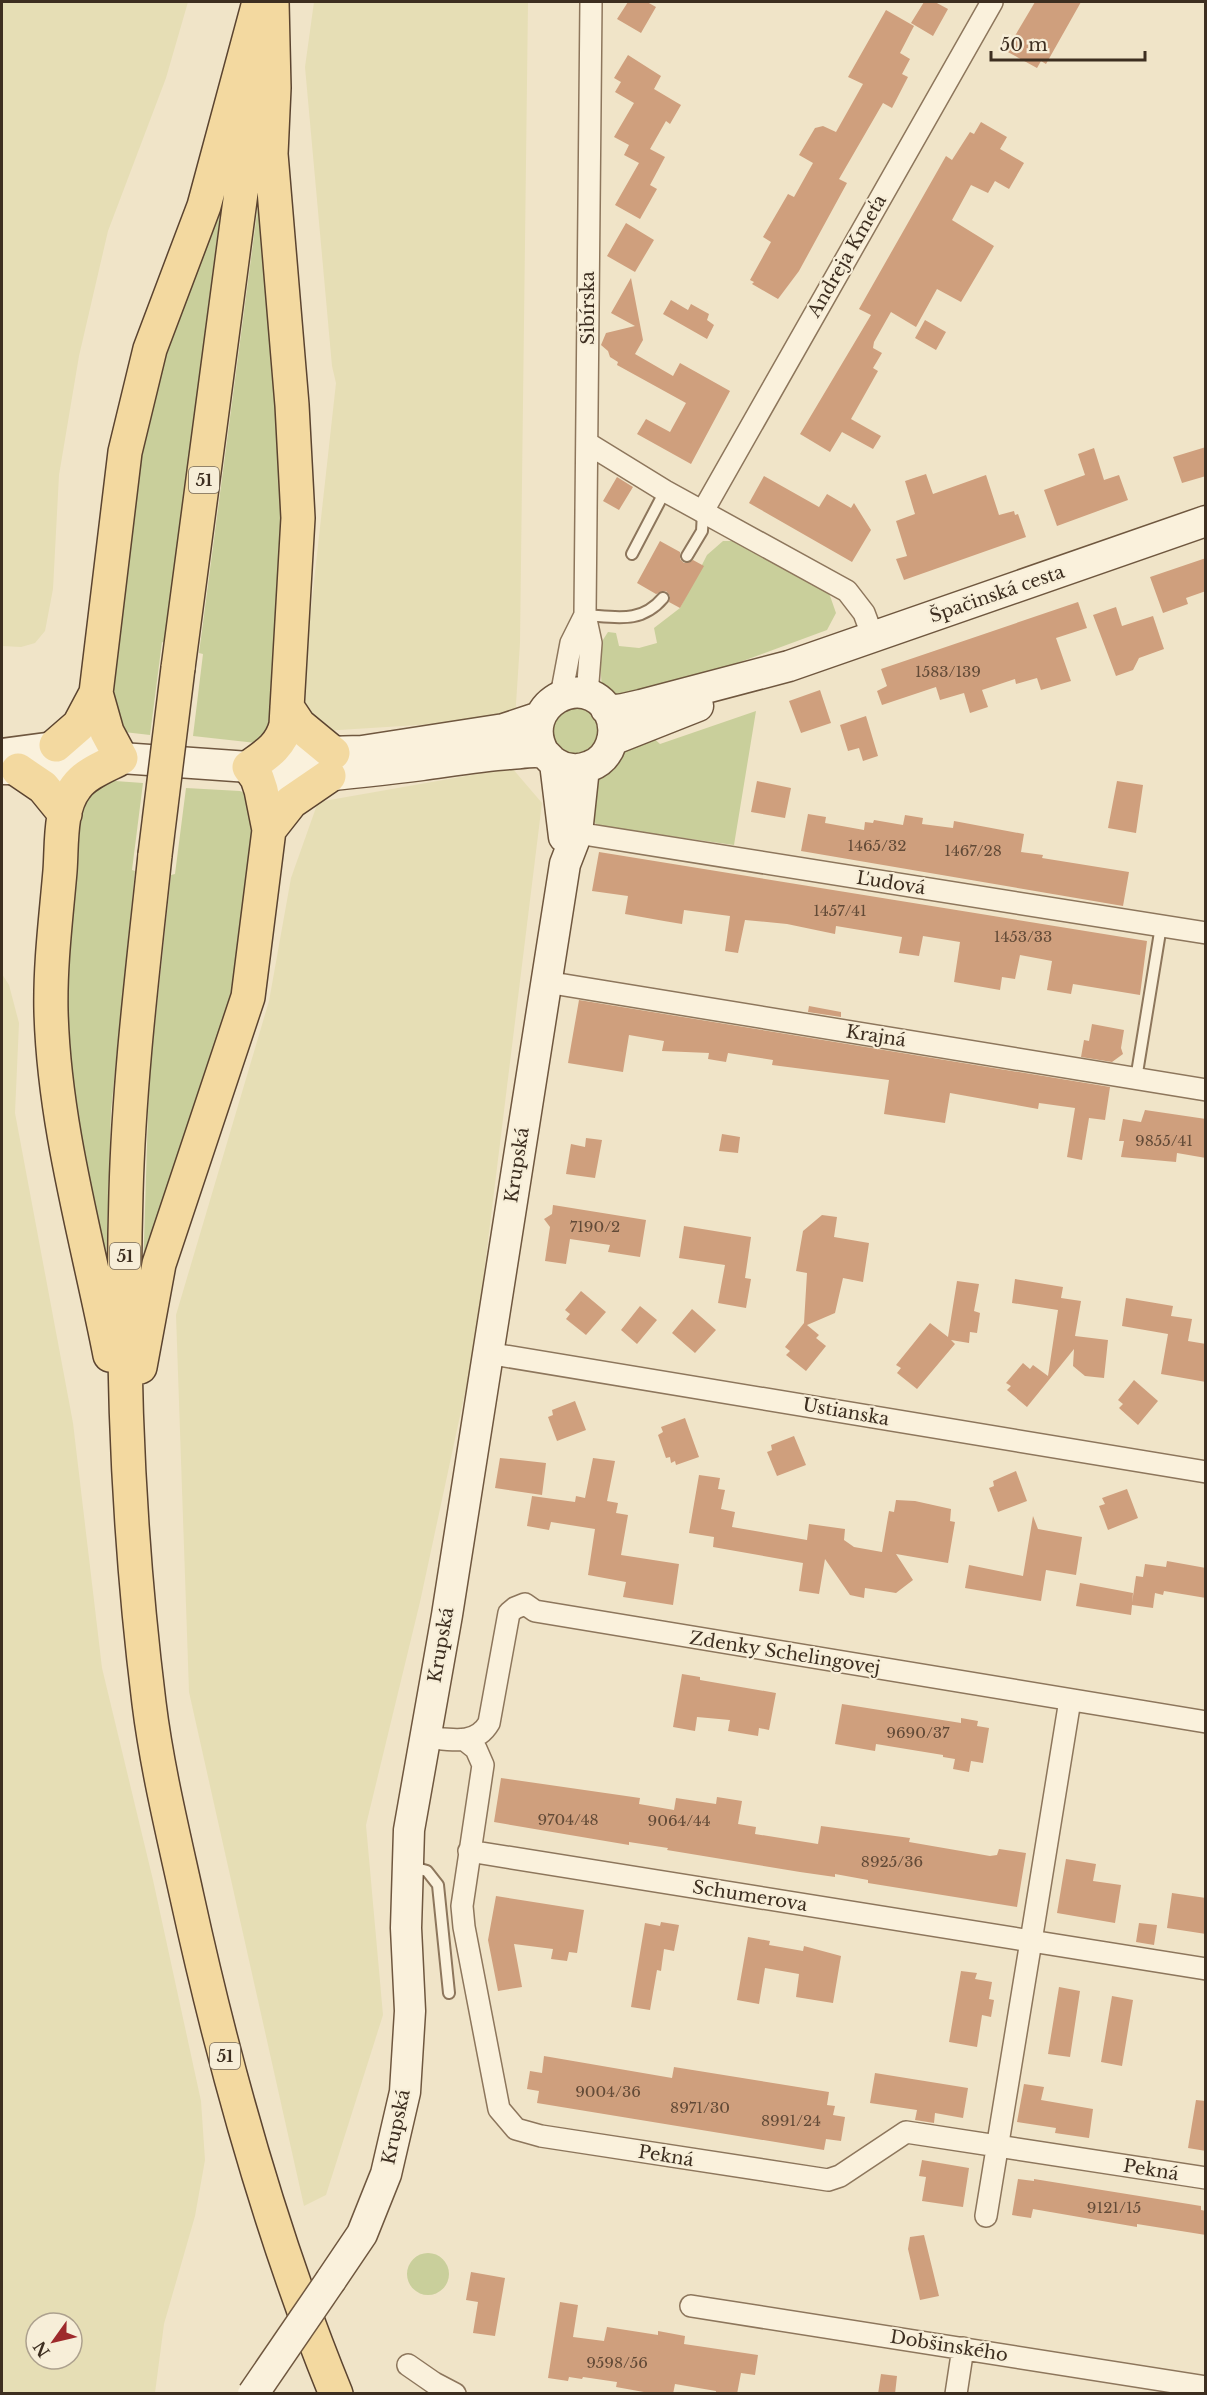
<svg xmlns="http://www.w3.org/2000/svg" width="1207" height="2395" viewBox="0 0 1207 2395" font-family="'Libre Baskerville',serif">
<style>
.farmland{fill:#e6deb5;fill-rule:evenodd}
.green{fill:#c9cf9b}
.building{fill:#cf9f7d}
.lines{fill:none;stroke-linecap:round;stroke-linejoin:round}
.lane-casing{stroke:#8d765c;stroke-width:14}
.street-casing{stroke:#8d765c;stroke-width:24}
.secondary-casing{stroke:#6f573f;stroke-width:33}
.primary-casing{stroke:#5b4430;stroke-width:36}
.lane{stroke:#faf1dc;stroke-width:10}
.street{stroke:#faf1dc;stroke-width:21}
.secondary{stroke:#faf1dc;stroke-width:30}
.primary{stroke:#f3d9a0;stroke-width:33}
.secondary-bridge-casing{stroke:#6f573f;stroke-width:33;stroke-linecap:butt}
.primary-bridge-casing{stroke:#5b4430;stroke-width:36;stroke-linecap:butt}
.secondary-bridge{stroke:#faf1dc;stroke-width:30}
.primary-bridge{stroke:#f3d9a0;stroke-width:33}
.labels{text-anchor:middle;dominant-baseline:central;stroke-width:4.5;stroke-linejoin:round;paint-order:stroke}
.number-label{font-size:15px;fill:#624a37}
.shield{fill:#f7eed8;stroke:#756857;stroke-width:1.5}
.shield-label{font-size:16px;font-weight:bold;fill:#3d2e20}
.street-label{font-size:18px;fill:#3d2e20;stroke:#f7eed8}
</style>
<rect width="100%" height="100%" fill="#f0e4c8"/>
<!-- farmland -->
<path class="farmland" d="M2 2H188L166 78 108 231 79 356 59 475 53 589 45 631 35 643 21 647 2 646Z
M314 2H528L520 643 515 719 323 731 300 708 336 383 332 366 305 67Z
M512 768 542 803 475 1346 420 1602 366 1825 383 2015 326 2195 304 2206 189 1692 176 1315 269 1001 291 878 318 802Z
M2 974 9 985 19 1023 15 1113 73 1423 102 1668 153 1880 201 2101 205 2160 195 2216 164 2324 155 2393H2ZM36 2323H72V2359H36Z"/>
<!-- green -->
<path class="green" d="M226 169 165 643 162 642 150 735 124 732 109 710 135 474 149 399Z
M262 175 286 485 276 724 256 743 193 736 203 654 199 653Z
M723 541H735L749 546 829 593 836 613 827 630 631 702 602 690 599 646 608 632 616 633 619 646 639 648 657 643 654 628 680 608 707 555Z
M574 703 597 716 602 733 588 756 562 757 546 724Z
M756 711 734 845 605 827 596 824 589 815 593 781 623 747 649 734 660 744Z
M101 780 143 783 132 870 135 871 111 1111 106 1269 75 1134 62 965 82 797Z
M186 788 240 791 247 794 255 819 238 972 218 1048 143 1275 149 1079 171 875 175 874Z
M407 2274a21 21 0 1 1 42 0a21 21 0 1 1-42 0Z"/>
<!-- building -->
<path class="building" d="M628 2H647L656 7 641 33 617 19Z
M924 2H935L948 9 933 36 911 23Z
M1035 2H1081L1046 64 1041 61 1037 68 1006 51Z
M886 10 914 26 900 53 910 59 902 74 908 77 892 108 883 103 839 179 847 183 799 271 778 299 752 284 754 282 750 280 771 242 763 237 788 194 794 197 813 163 799 155 815 128 823 126 836 132 863 84 848 77Z
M628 55 661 76 654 89 681 105 670 124 666 121 650 149 665 157 650 185 657 189 640 219 615 205 639 163 624 155 629 145 614 137 634 103 615 92 621 82 614 78Z
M981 122 1007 137 1000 149 1024 163 1009 189 995 181 988 193 971 185 952 220 994 246 961 302 937 289 916 327 891 312 874 342 873 348 882 353 873 368 878 371 851 419 881 436 873 449 842 432 830 452 800 434 871 315 859 309 946 156 952 160 970 132 974 134Z
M626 223 654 240 635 272 607 256Z
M631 278 643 340 635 354 673 376 680 363 730 391 691 464 637 434 646 419 670 432 686 403 617 365 618 362 610 357 608 351 601 345 606 333 635 326 611 313Z
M671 300 688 310 691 304 709 314 707 320 714 325 707 339 663 314Z
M925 320 946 332 936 350 915 338Z
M1206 447V476L1182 483 1173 457Z
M1094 448 1104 480 1119 475 1128 500 1057 526 1044 490 1085 475 1078 454Z
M926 474 933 494 986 475 999 515 1014 511 1015 515 1018 514 1026 537 904 580 896 559 907 556 896 521 915 514 905 481Z
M764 476 819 507 827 494 851 508 854 503 871 530 852 562 749 503Z
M617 477 633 487 619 510 603 501Z
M660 541 680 552V559L684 563 693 560 704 566 680 608 669 602 670 596 666 591 656 594 637 583Z
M1206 558V591L1186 598 1188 604 1163 613 1150 577Z
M1078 602 1087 628 1056 638 1071 681 1041 690 1037 678 1016 684 1015 679 982 690 988 707 970 713 964 693 940 700 936 687 882 705 877 691 887 686 881 669Z
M1116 607 1122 626 1153 616 1164 649 1139 658 1133 670 1116 676 1093 615Z
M820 690 831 723 801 733 789 701Z
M866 716 878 756 863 761 859 748 848 751 840 725Z
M757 781 791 788 785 818 751 812Z
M1117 781 1143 785 1136 833 1108 828Z
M808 814 826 817 825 823 864 830 865 822 873 823 874 820 903 825 905 815 923 818 922 824 953 828 954 821 1024 834 1021 852 1043 855 1042 858 1129 872 1123 906 801 851Z
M599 852 1147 941 1140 995 1073 984 1071 994 1047 990 1052 961 1020 955 1015 979 1002 977 1000 990 954 982 960 942 923 936 919 956 899 953 902 937 836 926 835 934 787 924 745 920 738 953 725 951 730 916 684 910 682 924 664 921 625 914 628 896 592 891Z
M579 1000 1110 1087 1105 1120 1089 1118 1082 1160 1067 1157 1075 1108 1039 1103 1038 1109 950 1093 945 1123 884 1114 889 1080 772 1065 773 1060 728 1053 726 1062 708 1059 709 1053 662 1051 664 1041 629 1035 623 1072 568 1063Z
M809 1006 841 1012V1017L808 1012Z
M1092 1024 1124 1030 1121 1048 1123 1054 1112 1062 1081 1057 1084 1040 1089 1041Z
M1145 1110 1206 1119V1158L1177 1153 1176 1162 1121 1157 1124 1141H1119L1123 1119 1141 1122Z
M722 1134 740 1137 738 1153 719 1151Z
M586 1138 602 1140 595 1178 566 1174 571 1144 585 1147Z
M553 1205 646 1220 640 1257 608 1252 610 1245 570 1239 566 1264 545 1261 550 1227 544 1219 552 1214Z
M822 1215 837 1217 834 1237 869 1243 863 1282 843 1278 835 1313 807 1325 819 1335 816 1338 826 1346 806 1371 786 1355 790 1351 785 1347 804 1323 807 1273 796 1271 803 1231Z
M684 1226 751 1237 745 1278 751 1279 746 1308 718 1303 725 1265 679 1258Z
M1015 1279 1063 1287 1061 1298 1081 1301 1075 1336 1108 1340 1104 1378 1085 1376 1073 1366 1074 1349 1027 1407 1007 1390 1011 1386 1006 1383 1023 1363 1030 1369 1033 1365 1048 1376 1058 1310 1012 1303Z
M957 1281 979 1284 974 1311 980 1313 977 1333 970 1332 969 1343 951 1340 955 1344 917 1389 897 1373 901 1368 896 1365 930 1323 948 1337Z
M581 1291 606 1312 586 1335 566 1319 570 1314 565 1310Z
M1126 1298 1173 1306 1171 1316 1192 1319 1188 1341 1206 1344V1382L1161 1374 1168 1334 1122 1326Z
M640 1306 657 1320 637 1344 621 1330Z
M692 1309 716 1330 695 1353 672 1333Z
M1134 1380 1158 1401 1138 1425 1119 1408 1123 1404 1118 1400Z
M575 1401 586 1430 557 1441 548 1417 553 1415 552 1410Z
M685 1418 699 1457 676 1465 675 1461 671 1463 670 1457 666 1458 658 1435 663 1432 661 1427Z
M794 1436 806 1465 777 1476 767 1452 772 1450 771 1445Z
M500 1458 546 1463 542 1495 495 1488Z
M593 1458 615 1461 607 1501 618 1503 616 1513 628 1515 621 1555 679 1564 673 1605 623 1597 626 1582 588 1575 595 1529 551 1522 549 1530 527 1526 532 1496 575 1502 576 1496 585 1498Z
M1016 1471 1027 1501 998 1512 989 1488 994 1486 993 1481Z
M699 1475 720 1478 718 1489 725 1490 721 1509 735 1512 732 1527 807 1540 809 1524 845 1529 844 1540 854 1547 882 1552 889 1511 894 1512 896 1500 915 1501 951 1509 950 1521 955 1522 948 1563 896 1554 913 1580 896 1593 865 1588 864 1598 850 1595 825 1559 819 1594 799 1591 803 1563 713 1547 714 1537 689 1533Z
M1127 1489 1138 1518 1108 1530 1099 1506 1105 1504 1102 1498Z
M1033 1516 1038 1529 1082 1537 1076 1575 1046 1570 1041 1601 965 1588 969 1565 1023 1576Z
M1167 1561 1206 1568V1598L1164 1591 1163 1595 1155 1593 1153 1608 1132 1605 1131 1615 1076 1606 1080 1583 1133 1593 1132 1603 1136 1576 1143 1577 1145 1564 1166 1567Z
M682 1674 700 1677V1680L776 1693 769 1730 759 1728 758 1736 728 1731 730 1720 697 1717 695 1731 673 1727Z
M842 1704 961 1723V1718L978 1721 977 1726 989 1728 983 1763 971 1761 969 1772 953 1769 955 1759 943 1757V1755L876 1744 875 1751 835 1744Z
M501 1778 640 1798 639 1804 674 1810 676 1798 716 1804 717 1797 742 1801 738 1824 756 1827 755 1834 818 1844 821 1826 910 1838 909 1842 990 1856 997 1855 999 1849 1026 1853 1017 1907 868 1883V1880L835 1874V1877L800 1872 667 1850 668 1848 629 1842V1845L494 1822Z
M1066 1859 1096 1864 1093 1881 1121 1885 1115 1923 1057 1913Z
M1172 1893 1206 1898V1934L1167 1928Z
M496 1896 584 1910 577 1953 569 1952 567 1961 551 1959 553 1949 514 1944 522 1987 498 1991 488 1940Z
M661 1922 679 1925 674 1951 664 1949 661 1971 657 1970 650 2010 631 2007 645 1923 660 1926Z
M1139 1923 1157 1925 1154 1945 1136 1942Z
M748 1937 770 1941 769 1945 803 1951 804 1946 841 1956 833 2003 796 1997 799 1974 765 1968 759 2004 737 2000Z
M961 1971 977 1973 975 1979 992 1982 989 1999 994 2000 991 2017 982 2015 977 2047 949 2042Z
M1059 1987 1080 1991 1070 2057 1048 2054Z
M1112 1996 1133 2000 1122 2066 1101 2062Z
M544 2056 672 2078 674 2067 829 2092 827 2105 835 2106 833 2115 845 2117 841 2141 826 2139 824 2150 537 2103 539 2091 527 2089 530 2071 542 2073Z
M875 2073 968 2088 963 2118 935 2113 934 2123 915 2120 917 2110 870 2103Z
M1024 2084 1044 2087 1041 2100 1093 2109 1089 2138 1055 2133 1056 2128 1017 2122Z
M1196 2100 1206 2101V2151L1188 2148Z
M922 2160 969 2168 963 2207 922 2201 926 2177 919 2176Z
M1018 2179 1034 2181V2179L1201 2206V2210L1206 2211V2235L1137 2224V2227L1033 2209 1031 2218 1012 2215Z
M924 2235 939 2296 920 2300 908 2249 910 2237Z
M471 2272 505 2278 495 2336 473 2333 478 2302 466 2300Z
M560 2302 578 2305 573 2337 604 2341 607 2327 658 2335V2331L685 2336 684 2344 758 2355 755 2375 741 2373 737 2394H716V2391L675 2384 673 2394H655L616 2387 617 2382 583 2377 582 2379 569 2377 568 2381 548 2378Z
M881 2374 897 2376 895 2394H878Z"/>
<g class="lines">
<defs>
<path id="lane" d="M632 554 665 491
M687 556 702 531 703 512
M585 615C616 617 641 624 663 598
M1136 1079 1161 926
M409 1866 427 1871 438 1885 449 1993"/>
<path id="street" d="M587 443 665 491 847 591 864 613 873 637
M703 511 992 2
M587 695 591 643 585 615 591 2
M561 696 571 643 585 615
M577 833 1206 933
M546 982 1206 1090
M487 1353 1206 1472
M1070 1700 1031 1941 1206 1969
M425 1737C449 1739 475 1747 489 1723L509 1613 515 1608 525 1604 535 1611 1206 1722
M466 1741 476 1749 483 1765 462 1906 464 1927 499 2109 516 2129 541 2136 828 2180 840 2176 906 2132 1206 2178
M469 1851 1031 1941 986 2216
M691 2306 1206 2387
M408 2365 434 2383 455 2394
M956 2394 963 2348"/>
<path id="secondary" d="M606 709 619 710 641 705 789 666 1206 521
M612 740 698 706
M2 754 91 742 104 745 121 758
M555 763 564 837
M249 767 277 781C325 776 374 771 422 765 451 761 480 756 509 754 517 754 537 750 545 754 548 756 551 761 555 763 565 770 579 771 590 766 611 758 619 732 609 712 584 668 517 706 544 753
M2 769 75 770 121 758 249 767 289 753 362 751 504 729 540 717
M331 2280 362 2234 386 2174 405 2092 410 2011 406 1928 409 1830 447 1615 565 864 577 833 584 768"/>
<path id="primary" d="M178 668 255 87
M287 707 299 725 333 753
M56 745 79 725 96 693
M18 770 43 787 65 814
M269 830 291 802 329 776
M155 855C143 968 129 1080 126 1193 121 1363 128 1534 149 1703 157 1768 173 1833 187 1897 224 2066 270 2233 336 2394
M110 1355C88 1242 54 1127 51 1011 50 964 56 918 60 871 62 846 59 808 76 787 86 773 106 766 121 758L107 732 96 693 125 452 150 349 204 206 259 2
M140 1367 159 1264 248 997 269 830 261 790 257 778 249 767C266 755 281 746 286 725L298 518 292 405 271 154 274 88 272 2"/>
</defs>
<!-- lane casing -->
<use href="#lane" class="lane-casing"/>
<!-- street casing -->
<use href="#street" class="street-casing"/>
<!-- secondary casing -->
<use href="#secondary" class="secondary-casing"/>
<!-- primary casing -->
<use href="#primary" class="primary-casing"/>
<!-- lane -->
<use href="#lane" class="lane"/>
<!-- street -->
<use href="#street" class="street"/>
<!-- secondary -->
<use href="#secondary" class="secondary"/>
<!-- primary -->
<use href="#primary" class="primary"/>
<defs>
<path id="secondary-bridge" d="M253 2394 331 2280"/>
<path id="primary-bridge" d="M155 855 178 668"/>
</defs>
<!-- secondary-bridge casing -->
<use href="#secondary-bridge" class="secondary-bridge-casing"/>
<!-- primary-bridge casing -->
<use href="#primary-bridge" class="primary-bridge-casing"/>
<!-- secondary-bridge -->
<use href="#secondary-bridge" class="secondary-bridge"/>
<!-- primary-bridge -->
<use href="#primary-bridge" class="primary-bridge"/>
</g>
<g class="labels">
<!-- number labels -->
<g class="number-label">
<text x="948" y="671">1583/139</text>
<text x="877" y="845">1465/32</text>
<text x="973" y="850">1467/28</text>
<text x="840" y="910">1457/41</text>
<text x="1023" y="936">1453/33</text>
<text x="1164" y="1140">9855/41</text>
<text x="595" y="1226">7190/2</text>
<text x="918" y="1732">9690/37</text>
<text x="568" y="1819">9704/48</text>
<text x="679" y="1820">9064/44</text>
<text x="892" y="1861">8925/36</text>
<text x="608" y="2091">9004/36</text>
<text x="700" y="2107">8971/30</text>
<text x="791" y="2120">8991/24</text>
<text x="1114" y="2207">9121/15</text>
<text x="617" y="2362">9598/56</text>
</g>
<!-- shield labels -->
<g class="shield">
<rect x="189" y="467" width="30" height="26" rx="4.5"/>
<rect x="110" y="1243" width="30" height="26" rx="4.5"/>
<rect x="210" y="2043" width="30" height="26" rx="4.5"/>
</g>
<g class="shield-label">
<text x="204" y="480">51</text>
<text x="125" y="1256">51</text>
<text x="225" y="2056">51</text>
</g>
<!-- street labels -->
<g class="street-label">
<text transform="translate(847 256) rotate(-60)">Andreja Kmeťa</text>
<text transform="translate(588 308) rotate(-90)">Sibírska</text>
<text transform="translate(997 594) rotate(-19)">Špačinská cesta</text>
<text transform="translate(891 883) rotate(9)">Ľudová</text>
<text transform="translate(876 1036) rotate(9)">Krajná</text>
<text transform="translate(517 1165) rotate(-81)">Krupská</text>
<text transform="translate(846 1412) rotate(10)">Ustianska</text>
<text transform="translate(441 1645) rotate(-80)">Krupská</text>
<text transform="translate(785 1653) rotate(9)">Zdenky Schelingovej</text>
<text transform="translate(750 1896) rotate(9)">Schumerova</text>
<text transform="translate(396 2127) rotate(-78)">Krupská</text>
<text transform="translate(666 2156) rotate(9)">Pekná</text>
<text transform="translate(1151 2170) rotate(9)">Pekná</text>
<text transform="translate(949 2346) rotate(9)">Dobšinského</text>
</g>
</g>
<!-- border -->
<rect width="1207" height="2395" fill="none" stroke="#3d2e20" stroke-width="6"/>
<!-- north arrow -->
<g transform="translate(54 2341) rotate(236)"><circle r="28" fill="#f7eed8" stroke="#ada18e" stroke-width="1.5"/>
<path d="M0-4.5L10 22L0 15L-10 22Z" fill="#9e2a2b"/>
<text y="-9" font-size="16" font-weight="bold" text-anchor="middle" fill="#3d2e20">N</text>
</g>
<!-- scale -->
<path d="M991 51v9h154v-9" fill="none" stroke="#3d2e20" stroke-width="3"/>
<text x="1000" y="51" font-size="18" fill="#3d2e20" stroke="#f7eed8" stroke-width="4.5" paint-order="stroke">50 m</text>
</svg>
